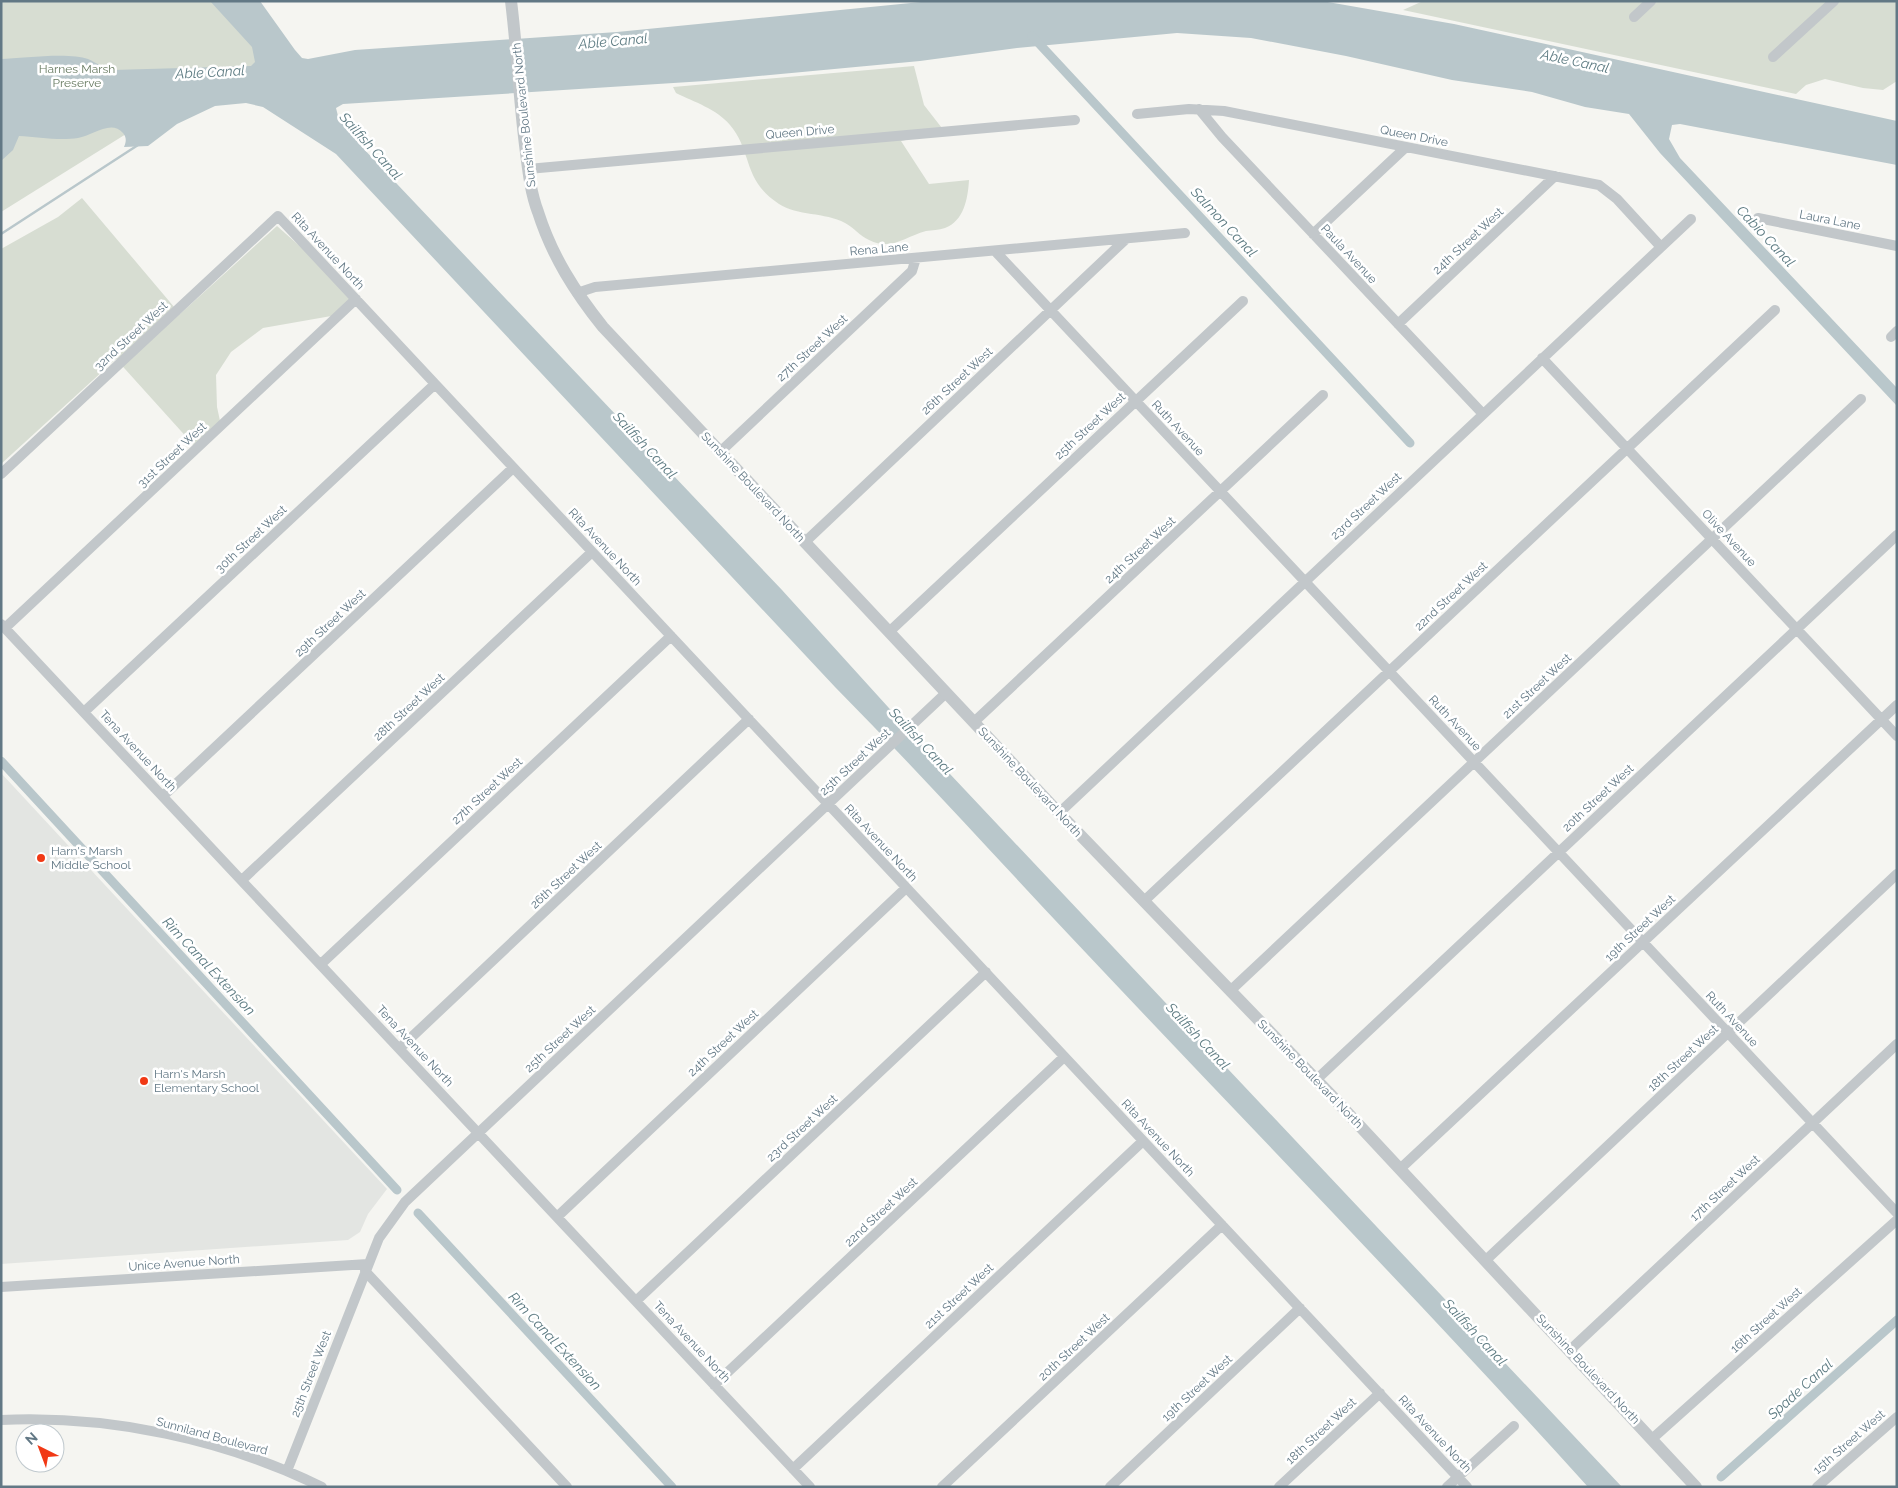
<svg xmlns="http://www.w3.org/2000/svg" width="1898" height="1488" viewBox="0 0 1898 1488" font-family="Raleway,sans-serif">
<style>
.built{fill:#e3e5e2}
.green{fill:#d7ddd2}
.water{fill:#b9c7cb}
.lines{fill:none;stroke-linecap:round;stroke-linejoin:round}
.stream{stroke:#b9c7cb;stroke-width:2.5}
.canal{stroke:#b9c7cb;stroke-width:9}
.minor{stroke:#c2c7ca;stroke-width:10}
.tertiary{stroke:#c2c7ca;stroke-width:12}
.poi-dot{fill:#f13915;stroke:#fff;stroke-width:2}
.labels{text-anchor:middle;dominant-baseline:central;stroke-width:5;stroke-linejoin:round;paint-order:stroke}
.park-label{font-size:12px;fill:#687b61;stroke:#fff}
.street-label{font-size:12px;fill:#627885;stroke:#fff}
.poi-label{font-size:12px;fill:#627885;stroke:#fff;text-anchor:start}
.water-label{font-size:14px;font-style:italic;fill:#5d7b82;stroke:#fff}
</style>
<rect width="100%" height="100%" fill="#f5f5f1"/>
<!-- built -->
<path class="built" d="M1 773 387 1189 368 1214 360 1232 348 1240 1 1264Z"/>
<!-- green -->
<path class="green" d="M1 1H222L285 84 195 91 1 212Z
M1423 1H1897V81L1883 90 1863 88 1825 79 1806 85 1796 94 1403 10Z
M914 66 924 105 945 132 901 141 929 184 969 180C968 198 964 221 945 228 939 230 932 230 926 231 904 237 892 251 869 240 860 236 853 227 845 223 825 212 797 216 779 204 742 180 753 152 730 125 717 109 694 102 676 93L673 87Z
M82 198 180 314 277 226 346 287 358 300 337 315 263 328 231 352 216 375 217 407 222 430 199 451 116 359 1 464V249L58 217Z"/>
<!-- water -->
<path class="water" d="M210 1H260L295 50 302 58 308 59 355 50 617 32 931 1H1322L1454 24 1897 121V165L1680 124 1672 125 1669 139 1680 158 1897 388V406L1660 153 1629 114 1585 107 1532 92 1452 80 1346 56 1251 38 1177 33 1017 48 920 61 705 81 343 104 336 108 338 116 361 146 782 590 917 739 1622 1487H1588C1419 1300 1243 1120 1070 936 992 853 915 768 835 687L336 154 263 107 246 103 215 106 177 124 148 146 124 147C126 142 127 138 123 133 111 119 92 136 78 138 60 141 37 137 19 136L13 150 1 161V59C22 58 70 52 88 59 97 63 103 68 113 70L251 66 255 62 252 47Z"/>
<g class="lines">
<!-- stream -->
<path class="stream" d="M1 234 138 145"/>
<!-- canal -->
<path class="canal" d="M1032 36 1410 443
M1 761 397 1190
M418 1213 672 1487
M1721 1477 1897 1320"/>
<!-- minor -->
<path class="minor" d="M1634 17 1651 1
M1773 57 1834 1
M1199 109 1222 137 1483 414
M1137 114 1189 109 1224 111 1599 185 1617 199 1661 247
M528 169 1075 120
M1758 218 1897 246
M1313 234 1406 147
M995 251 1897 1213
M577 293 595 287 1185 233
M1398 324 1555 176
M1891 337 1897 331
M1542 358 1897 736
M720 452 912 271 916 258
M1 474 278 216 1467 1487
M805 542 1126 239
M1 624 810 1487
M5 628 356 299
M889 632 1243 301
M84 712 435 384
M974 722 1323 395
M163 796 513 468
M1059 813 1691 219
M242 880 592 552
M1144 901 1775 310
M321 964 671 636
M1230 991 1861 399
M400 1048 749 719
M1316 1080 1897 535
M1400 1169 1897 705
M557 1217 906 888
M1486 1260 1897 874
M365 1271 567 1487
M1 1287 368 1264
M636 1301 986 972
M1570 1350 1897 1044
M714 1385 1064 1057
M1 1420C110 1415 224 1439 322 1487
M1653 1438 1897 1220
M793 1469 1143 1141
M287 1471 379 1238 405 1202 946 693
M942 1487 1222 1225
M1110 1487 1300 1308
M1279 1487 1380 1393
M1447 1487 1514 1426
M1817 1487 1897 1417"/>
<!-- tertiary -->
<path class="tertiary" d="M511 1C517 49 519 97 525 145 528 168 530 191 538 212 552 256 575 292 603 327L1059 813 1330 1094 1696 1487"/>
</g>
<!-- markers -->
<g class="poi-dot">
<circle cx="41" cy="858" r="5"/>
<circle cx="144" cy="1081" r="5"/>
</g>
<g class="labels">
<!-- park labels -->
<g class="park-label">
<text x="77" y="69">Harnes Marsh<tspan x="77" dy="14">Preserve</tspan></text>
</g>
<!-- street labels -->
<g class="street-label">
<text transform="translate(524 115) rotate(-96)">Sunshine Boulevard North</text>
<text transform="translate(800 132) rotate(-5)">Queen Drive</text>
<text transform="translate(1414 136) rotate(11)">Queen Drive</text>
<text transform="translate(1830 220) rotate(11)">Laura Lane</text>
<text transform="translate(1468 241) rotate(-43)">24th Street West</text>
<text transform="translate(879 249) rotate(-5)">Rena Lane</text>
<text transform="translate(328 251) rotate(47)">Rita Avenue North</text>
<text transform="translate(1349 254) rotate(47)">Paula Avenue</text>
<text transform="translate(131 336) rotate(-43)">32nd Street West</text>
<text transform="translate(812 348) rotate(-43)">27th Street West</text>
<text transform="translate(957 381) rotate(-43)">26th Street West</text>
<text transform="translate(1090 426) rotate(-43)">25th Street West</text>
<text transform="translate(1178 428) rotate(47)">Ruth Avenue</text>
<text transform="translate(172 455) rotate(-43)">31st Street West</text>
<text transform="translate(753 487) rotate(47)">Sunshine Boulevard North</text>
<text transform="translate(1366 506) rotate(-43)">23rd Street West</text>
<text transform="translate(1729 538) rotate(47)">Olive Avenue</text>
<text transform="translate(251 539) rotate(-43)">30th Street West</text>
<text transform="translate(605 547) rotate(47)">Rita Avenue North</text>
<text transform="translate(1140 550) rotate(-43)">24th Street West</text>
<text transform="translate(1451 596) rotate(-43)">22nd Street West</text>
<text transform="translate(330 623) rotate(-43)">29th Street West</text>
<text transform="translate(1537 686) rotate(-43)">21st Street West</text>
<text transform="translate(409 707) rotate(-43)">28th Street West</text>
<text transform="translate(1455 723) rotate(47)">Ruth Avenue</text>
<text transform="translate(138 751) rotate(47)">Tena Avenue North</text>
<text transform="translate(855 762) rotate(-43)">25th Street West</text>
<text transform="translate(1030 782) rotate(47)">Sunshine Boulevard North</text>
<text transform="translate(487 791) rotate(-43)">27th Street West</text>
<text transform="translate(1598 798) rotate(-43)">20th Street West</text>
<text transform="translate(881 843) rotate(47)">Rita Avenue North</text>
<text transform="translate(566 875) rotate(-43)">26th Street West</text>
<text transform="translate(1640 928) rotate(-43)">19th Street West</text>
<text transform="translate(1732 1019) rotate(47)">Ruth Avenue</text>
<text transform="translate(560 1039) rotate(-43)">25th Street West</text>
<text transform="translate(723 1043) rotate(-43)">24th Street West</text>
<text transform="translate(415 1046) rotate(47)">Tena Avenue North</text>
<text transform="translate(1683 1058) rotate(-43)">18th Street West</text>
<text transform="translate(1310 1074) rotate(46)">Sunshine Boulevard North</text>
<text transform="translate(802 1128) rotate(-43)">23rd Street West</text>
<text transform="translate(1158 1138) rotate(47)">Rita Avenue North</text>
<text transform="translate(1725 1188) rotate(-43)">17th Street West</text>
<text transform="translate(881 1212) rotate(-43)">22nd Street West</text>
<text transform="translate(184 1263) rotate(-4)">Unice Avenue North</text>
<text transform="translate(959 1296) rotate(-43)">21st Street West</text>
<text transform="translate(1766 1320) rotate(-42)">16th Street West</text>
<text transform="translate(692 1342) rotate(47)">Tena Avenue North</text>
<text transform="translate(1074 1347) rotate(-43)">20th Street West</text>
<text transform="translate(1588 1369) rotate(47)">Sunshine Boulevard North</text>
<text transform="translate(311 1374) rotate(-69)">25th Street West</text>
<text transform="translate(1197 1388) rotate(-43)">19th Street West</text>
<text transform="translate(1321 1431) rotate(-43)">18th Street West</text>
<text transform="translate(1435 1434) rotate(47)">Rita Avenue North</text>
<text transform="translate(212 1436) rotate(15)">Sunniland Boulevard</text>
<text transform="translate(1849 1442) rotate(-41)">15th Street West</text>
</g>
<!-- poi labels -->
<g class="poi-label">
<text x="51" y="851">Harn's Marsh<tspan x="51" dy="14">Middle School</tspan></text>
<text x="154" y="1074">Harn's Marsh<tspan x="154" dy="14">Elementary School</tspan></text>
</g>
<!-- water labels -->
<g class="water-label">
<text transform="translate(613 41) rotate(-5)">Able Canal</text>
<text transform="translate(1575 61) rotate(12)">Able Canal</text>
<text transform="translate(210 72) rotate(-3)">Able Canal</text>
<text transform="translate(371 146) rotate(48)">Sailfish Canal</text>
<text transform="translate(1224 222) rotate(47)">Salmon Canal</text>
<text transform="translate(1766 236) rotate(47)">Cabio Canal</text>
<text transform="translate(645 445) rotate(47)">Sailfish Canal</text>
<text transform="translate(921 741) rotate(47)">Sailfish Canal</text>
<text transform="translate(209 966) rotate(47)">Rim Canal Extension</text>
<text transform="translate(1198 1036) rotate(47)">Sailfish Canal</text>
<text transform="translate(1475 1332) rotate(47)">Sailfish Canal</text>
<text transform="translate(555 1341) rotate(47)">Rim Canal Extension</text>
<text transform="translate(1800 1389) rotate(-42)">Spade Canal</text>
</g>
</g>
<!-- border -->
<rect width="1898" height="1488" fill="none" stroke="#627885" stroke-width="5"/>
<!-- north arrow -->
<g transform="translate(40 1448) rotate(318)"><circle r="24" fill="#ffffff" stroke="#c0c9ce"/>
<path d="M0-4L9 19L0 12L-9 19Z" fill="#f13915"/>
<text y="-8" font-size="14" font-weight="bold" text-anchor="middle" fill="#627885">N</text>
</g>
</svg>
